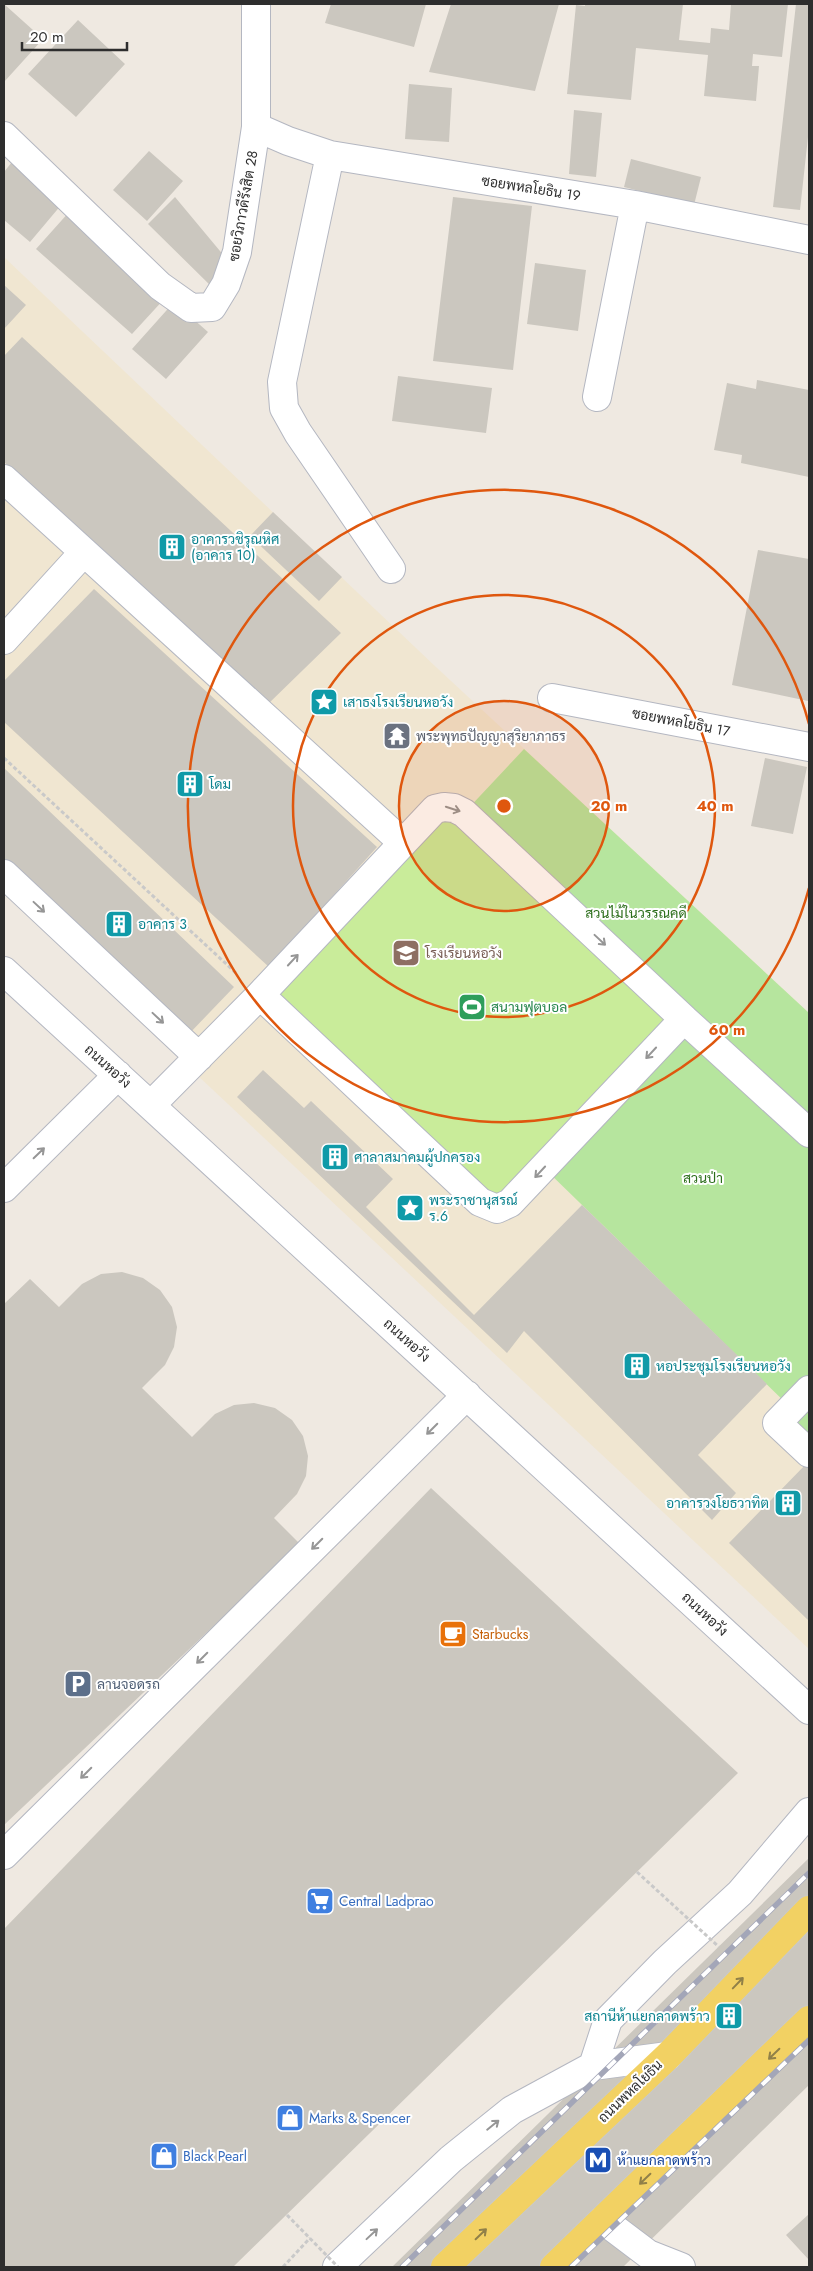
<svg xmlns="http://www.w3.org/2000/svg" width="813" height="2271" viewBox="0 0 813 2271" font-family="Jost,Sarabun,sans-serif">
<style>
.education{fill:#f0e6d1}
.green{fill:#b6e59e}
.pitch{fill:#c9ec9a}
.building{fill:#cbc7bf}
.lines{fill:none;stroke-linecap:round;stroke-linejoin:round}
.minor-casing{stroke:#b4b7c1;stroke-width:30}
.major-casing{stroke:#c9c9c9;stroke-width:30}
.path{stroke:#c9c9c9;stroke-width:3;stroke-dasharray:4 2.5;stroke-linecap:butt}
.minor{stroke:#fff;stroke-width:28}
.major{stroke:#f2d163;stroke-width:28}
.rail-casing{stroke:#a3a6b8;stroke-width:5.5}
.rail{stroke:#fff;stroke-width:4;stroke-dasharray:11;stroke-linecap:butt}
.path-bridge{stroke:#c9c9c9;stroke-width:3;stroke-dasharray:4 2.5;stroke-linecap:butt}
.oneway{stroke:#969696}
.oneway2{stroke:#908048}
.ring{fill:none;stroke:#df570e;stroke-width:2.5}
.labels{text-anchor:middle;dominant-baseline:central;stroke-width:4;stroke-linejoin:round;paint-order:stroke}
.street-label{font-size:14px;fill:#2e2e2e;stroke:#fff}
.culture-label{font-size:14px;fill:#0d838f;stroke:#fff;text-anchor:start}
.worship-label{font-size:14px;fill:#5b616d;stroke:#fff;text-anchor:start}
.park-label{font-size:14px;fill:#2c6e1b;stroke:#fff}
.education-label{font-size:14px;fill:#785e54;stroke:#fff;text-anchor:start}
.leisure-label{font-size:14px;fill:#27864d;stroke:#fff;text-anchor:start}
.food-label{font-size:14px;fill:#c56008;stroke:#fff;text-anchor:start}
.service-label{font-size:14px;fill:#4e5e75;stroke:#fff;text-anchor:start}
.shop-label{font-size:14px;fill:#366cbe;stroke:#fff;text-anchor:start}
.transit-label{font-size:14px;fill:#164399;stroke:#fff;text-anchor:start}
.centre{fill:#df570e;stroke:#fff;stroke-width:2.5}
.ring-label{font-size:15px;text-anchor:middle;font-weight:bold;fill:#df570e;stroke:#fff;stroke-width:4;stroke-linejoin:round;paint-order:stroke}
</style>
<rect width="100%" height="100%" fill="#efe9e1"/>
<!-- education -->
<path class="education" d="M4 257 436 667 809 1013V1649L4 894Z"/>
<!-- green -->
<path class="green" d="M524 749 809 1013V1133L464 813Z
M684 1020 809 1136V1453L777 1423 791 1408 544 1168Z"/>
<!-- pitch -->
<path class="pitch" d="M444 807 684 1019 502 1208 260 995Z"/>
<!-- building -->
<path class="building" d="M4 4 43 39 4 82Z
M331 4H426L414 47 325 23Z
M451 4H559L535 91 429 72Z
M585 4H683L679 40 710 43 711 28 729 30 731 4H788L782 57 753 54 752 66H759L756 101 704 96 708 55 636 48 631 100 567 94 576 5 585 6Z
M796 4H809V128L800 210 773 207Z
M78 20 125 64 76 117 28 74Z
M409 84 452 88 449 142 405 139Z
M574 110 602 113 596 177 569 174Z
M149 151 183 181 147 221 113 190Z
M631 159 701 177 694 205 624 187Z
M12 162 62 204 30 242 4 220V172Z
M175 197 230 263 214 289 148 224Z
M453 197 532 206 513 370 433 361Z
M70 211 166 297 132 334 36 249Z
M535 263 586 270 578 331 527 324Z
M4 285 26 305 4 329Z
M174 302 208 332 166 379 132 349Z
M22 337 341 633 266 706 4 462V356Z
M398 376 492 388 486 433 392 421Z
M757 380 809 390V477L741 463 742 455 714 450 727 383 756 389Z
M273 512 342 577 319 601 250 536Z
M758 550 809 559 808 701 732 685Z
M94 589 377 847 269 967 4 722V681Z
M765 758 807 767 793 834 751 826Z
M4 768 234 987 187 1036 4 861Z
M263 1070 304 1108 311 1101 393 1179 366 1207 474 1315 582 1205 767 1384 698 1455 736 1493 712 1520 524 1331 507 1353 237 1097Z
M122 1272 143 1278 160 1290 172 1307 177 1327 174 1347 165 1365 142 1388 192 1437 215 1414 234 1405 254 1403 275 1408 292 1420 303 1436 308 1456 306 1476 297 1494 274 1518 300 1544 4 1825V1304L30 1279 59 1307 82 1284 101 1274Z
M808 1462 809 1463V1621L729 1543Z
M431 1488 738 1773 233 2267H4V1929Z
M809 1858V2085L623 2267H392Z
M809 2214V2260L786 2235Z"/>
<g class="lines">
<defs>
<path id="minor" d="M256 127 288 141 330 155 635 205 809 240
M4 136 160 286 191 308 212 307 226 284 237 252 256 127V4
M330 155 282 382 284 408 298 433 391 569
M597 397 635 205
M4 479 402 842
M4 640 84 552
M552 698 809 747
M4 874 199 1057
M4 971 809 1710
M684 1019 809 1133
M151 1105 260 995 435 809 444 807 454 808 464 813 684 1019 510 1203 497 1209 480 1202 260 995
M4 1188 118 1075
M809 1390 777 1423 809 1453
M4 1855 467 1395
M593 2066 608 2020 665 1962 740 1893 809 1812
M603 2220 648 2254 681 2267
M337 2267 451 2159 512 2110 593 2066 668 2056"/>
<path id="major" d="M445 2267 668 2056 809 1910
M554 2267 809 2020"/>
</defs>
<!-- minor casing -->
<use href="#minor" class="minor-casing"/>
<!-- major casing -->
<use href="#major" class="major-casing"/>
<!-- path -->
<path class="path" d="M4 758 236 973
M283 2267 310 2238"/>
<!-- minor -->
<use href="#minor" class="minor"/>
<!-- major -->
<use href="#major" class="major"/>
<defs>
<path id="rail" d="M402 2267 809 1873
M571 2267 809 2040"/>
</defs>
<!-- rail casing -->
<use href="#rail" class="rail-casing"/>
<!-- rail -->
<use href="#rail" class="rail"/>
<!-- path-bridge -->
<path class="path-bridge" d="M637 1872 719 1947
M287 2215 338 2267"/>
</g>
<!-- one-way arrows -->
<defs><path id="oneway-shaft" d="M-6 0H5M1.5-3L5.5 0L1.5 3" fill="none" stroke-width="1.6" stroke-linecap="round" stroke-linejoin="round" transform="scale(1.25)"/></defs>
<g class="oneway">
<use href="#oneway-shaft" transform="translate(453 809) rotate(18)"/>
<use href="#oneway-shaft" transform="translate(39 907) rotate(43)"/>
<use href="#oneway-shaft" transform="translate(600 940) rotate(43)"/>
<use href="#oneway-shaft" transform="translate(293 960) rotate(-47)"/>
<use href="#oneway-shaft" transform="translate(158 1018) rotate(43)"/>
<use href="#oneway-shaft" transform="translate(651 1053) rotate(133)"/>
<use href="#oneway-shaft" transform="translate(39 1153) rotate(-44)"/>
<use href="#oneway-shaft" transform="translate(540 1172) rotate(133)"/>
<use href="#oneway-shaft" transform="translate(432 1429) rotate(135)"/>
<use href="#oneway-shaft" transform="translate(317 1544) rotate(135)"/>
<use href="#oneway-shaft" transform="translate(202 1658) rotate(135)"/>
<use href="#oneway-shaft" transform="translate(86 1773) rotate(135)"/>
<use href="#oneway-shaft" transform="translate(493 2125) rotate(-39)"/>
<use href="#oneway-shaft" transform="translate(372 2234) rotate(-43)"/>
</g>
<g class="oneway2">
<use href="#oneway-shaft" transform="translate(738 1983) rotate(-46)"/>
<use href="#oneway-shaft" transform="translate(774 2054) rotate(136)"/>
<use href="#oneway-shaft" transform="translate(645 2179) rotate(136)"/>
<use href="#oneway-shaft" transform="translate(481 2234) rotate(-44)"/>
</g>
<!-- distance rings -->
<circle cx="504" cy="806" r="105" fill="#df570e" fill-opacity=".12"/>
<g class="ring">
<circle cx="504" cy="806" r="105"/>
<circle cx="504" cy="806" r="211"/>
<path d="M809 888A316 316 0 1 1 809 724"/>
</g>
<!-- icons -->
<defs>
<symbol id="building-square" viewBox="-11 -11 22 22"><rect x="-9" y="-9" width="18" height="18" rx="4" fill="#0f9aa8" stroke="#fff"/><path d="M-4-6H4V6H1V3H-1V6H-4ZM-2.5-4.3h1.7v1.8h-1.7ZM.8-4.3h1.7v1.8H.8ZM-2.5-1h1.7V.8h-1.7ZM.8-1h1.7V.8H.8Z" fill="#fff"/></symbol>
<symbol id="sight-square" viewBox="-11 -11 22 22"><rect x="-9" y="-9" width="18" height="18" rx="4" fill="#0f9aa8" stroke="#fff"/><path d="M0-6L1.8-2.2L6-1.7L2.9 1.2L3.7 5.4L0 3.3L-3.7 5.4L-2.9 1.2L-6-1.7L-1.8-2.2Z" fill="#fff"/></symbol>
<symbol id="temple-square" viewBox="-11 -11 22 22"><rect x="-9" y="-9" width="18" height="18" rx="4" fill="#6b7280" stroke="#fff"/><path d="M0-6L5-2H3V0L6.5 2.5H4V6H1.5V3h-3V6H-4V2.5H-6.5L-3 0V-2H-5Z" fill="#fff"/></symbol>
<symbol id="school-square" viewBox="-11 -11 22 22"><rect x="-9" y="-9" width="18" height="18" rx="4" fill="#8d6e63" stroke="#fff"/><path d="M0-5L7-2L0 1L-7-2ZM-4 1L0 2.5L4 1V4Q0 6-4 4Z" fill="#fff"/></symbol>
<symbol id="stadium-square" viewBox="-11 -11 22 22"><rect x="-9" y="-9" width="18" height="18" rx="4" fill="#2e9e5b" stroke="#fff"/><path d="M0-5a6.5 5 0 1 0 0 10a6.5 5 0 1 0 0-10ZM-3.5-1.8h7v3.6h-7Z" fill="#fff"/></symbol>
<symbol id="cafe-square" viewBox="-11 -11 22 22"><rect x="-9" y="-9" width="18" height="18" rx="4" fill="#e8710a" stroke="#fff"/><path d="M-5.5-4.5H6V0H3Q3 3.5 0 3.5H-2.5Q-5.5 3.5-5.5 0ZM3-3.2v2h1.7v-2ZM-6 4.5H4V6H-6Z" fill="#fff"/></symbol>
<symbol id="parking-square" viewBox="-11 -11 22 22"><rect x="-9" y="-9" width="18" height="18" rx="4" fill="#5c6f8a" stroke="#fff"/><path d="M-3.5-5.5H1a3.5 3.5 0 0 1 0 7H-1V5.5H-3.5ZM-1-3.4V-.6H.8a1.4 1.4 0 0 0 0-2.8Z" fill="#fff"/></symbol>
<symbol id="supermarket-square" viewBox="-11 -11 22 22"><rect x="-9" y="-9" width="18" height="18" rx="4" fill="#3f7fe0" stroke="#fff"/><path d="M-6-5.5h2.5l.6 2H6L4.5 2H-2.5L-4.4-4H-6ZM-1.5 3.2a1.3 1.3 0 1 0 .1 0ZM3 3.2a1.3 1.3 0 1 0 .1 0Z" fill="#fff"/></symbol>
<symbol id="shop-square" viewBox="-11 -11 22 22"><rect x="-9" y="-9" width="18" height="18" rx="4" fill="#3f7fe0" stroke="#fff"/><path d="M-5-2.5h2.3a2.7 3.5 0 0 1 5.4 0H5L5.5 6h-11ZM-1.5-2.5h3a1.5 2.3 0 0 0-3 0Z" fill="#fff"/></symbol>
<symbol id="metro-square" viewBox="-11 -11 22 22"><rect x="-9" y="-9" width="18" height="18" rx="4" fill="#1a4fb4" stroke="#fff"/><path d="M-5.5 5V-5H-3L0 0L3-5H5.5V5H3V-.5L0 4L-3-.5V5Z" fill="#fff"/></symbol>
</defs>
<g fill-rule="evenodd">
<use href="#building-square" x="156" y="531" width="32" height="32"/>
<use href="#sight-square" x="308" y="686" width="32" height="32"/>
<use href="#temple-square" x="381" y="720" width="32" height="32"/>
<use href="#building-square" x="174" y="768" width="32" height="32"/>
<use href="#building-square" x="103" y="908" width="32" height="32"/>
<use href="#school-square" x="390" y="937" width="32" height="32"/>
<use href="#stadium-square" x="456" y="991" width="32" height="32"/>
<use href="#building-square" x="319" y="1141" width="32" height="32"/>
<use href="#sight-square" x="394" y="1192" width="32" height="32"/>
<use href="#building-square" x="621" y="1350" width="32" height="32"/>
<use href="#building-square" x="772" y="1487" width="32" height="32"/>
<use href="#cafe-square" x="437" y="1618" width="32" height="32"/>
<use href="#parking-square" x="62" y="1668" width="32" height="32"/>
<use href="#supermarket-square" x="304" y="1885" width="32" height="32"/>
<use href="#building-square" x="713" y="2000" width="32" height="32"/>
<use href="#shop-square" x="274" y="2102" width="32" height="32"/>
<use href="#shop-square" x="148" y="2140" width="32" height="32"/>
<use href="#metro-square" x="582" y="2144" width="32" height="32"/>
</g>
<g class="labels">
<!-- street labels -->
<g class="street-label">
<text transform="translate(531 188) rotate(9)">ซอยพหลโยธิน 19</text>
<text transform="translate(243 206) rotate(-80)">ซอยวิภาวดีรังสิต 28</text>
<text transform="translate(681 722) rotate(11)">ซอยพหลโยธิน 17</text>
<text transform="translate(108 1066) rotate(42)">ถนนหอวัง</text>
<text transform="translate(407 1340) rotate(42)">ถนนหอวัง</text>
<text transform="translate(705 1614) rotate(43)">ถนนหอวัง</text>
<text transform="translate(630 2091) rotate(-44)">ถนนพหลโยธิน</text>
</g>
<!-- culture labels -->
<g class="culture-label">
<text x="191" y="539">อาคารวชิรุณหิศ<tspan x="191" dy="16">(อาคาร 10)</tspan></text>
<text x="343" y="702">เสาธงโรงเรียนหอวัง</text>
<text x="209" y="784">โดม</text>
<text x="138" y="924">อาคาร 3</text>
<text x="354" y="1157">ศาลาสมาคมผู้ปกครอง</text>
<text x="429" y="1200">พระราชานุสรณ์<tspan x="429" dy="16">ร.6</tspan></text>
<text x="656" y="1366">หอประชุมโรงเรียนหอวัง</text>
<text x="769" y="1503" text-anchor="end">อาคารวงโยธวาทิต</text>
<text x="710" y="2016" text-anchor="end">สถานีห้าแยกลาดพร้าว</text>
</g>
<!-- worship labels -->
<g class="worship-label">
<text x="416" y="736">พระพุทธปัญญาสุริยาภาธร</text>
</g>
<!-- park labels -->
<g class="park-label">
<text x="636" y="913">สวนไม้ในวรรณคดี</text>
<text x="703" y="1178">สวนป่า</text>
</g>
<!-- education labels -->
<g class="education-label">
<text x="425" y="953">โรงเรียนหอวัง</text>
</g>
<!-- leisure labels -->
<g class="leisure-label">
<text x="491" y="1007">สนามฟุตบอล</text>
</g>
<!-- food labels -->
<g class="food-label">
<text x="472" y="1634">Starbucks</text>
</g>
<!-- service labels -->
<g class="service-label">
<text x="97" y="1684">ลานจอดรถ</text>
</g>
<!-- shop labels -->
<g class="shop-label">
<text x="339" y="1901">Central Ladprao</text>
<text x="309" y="2118">Marks &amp; Spencer</text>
<text x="183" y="2156">Black Pearl</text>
</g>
<!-- transit labels -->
<g class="transit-label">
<text x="617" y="2160">ห้าแยกลาดพร้าว</text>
</g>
</g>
<circle cx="504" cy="806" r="8" class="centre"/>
<g class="ring-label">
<text x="609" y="811">20 m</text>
<text x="715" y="811">40 m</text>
<text x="727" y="1035">60 m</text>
</g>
<!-- border -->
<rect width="813" height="2271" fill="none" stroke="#2e2e2e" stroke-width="10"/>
<!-- scale -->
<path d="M22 42v8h105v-8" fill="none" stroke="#2e2e2e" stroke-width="2.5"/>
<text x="30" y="42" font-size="15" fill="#2e2e2e" stroke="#ffffff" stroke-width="4" paint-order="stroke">20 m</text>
</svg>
